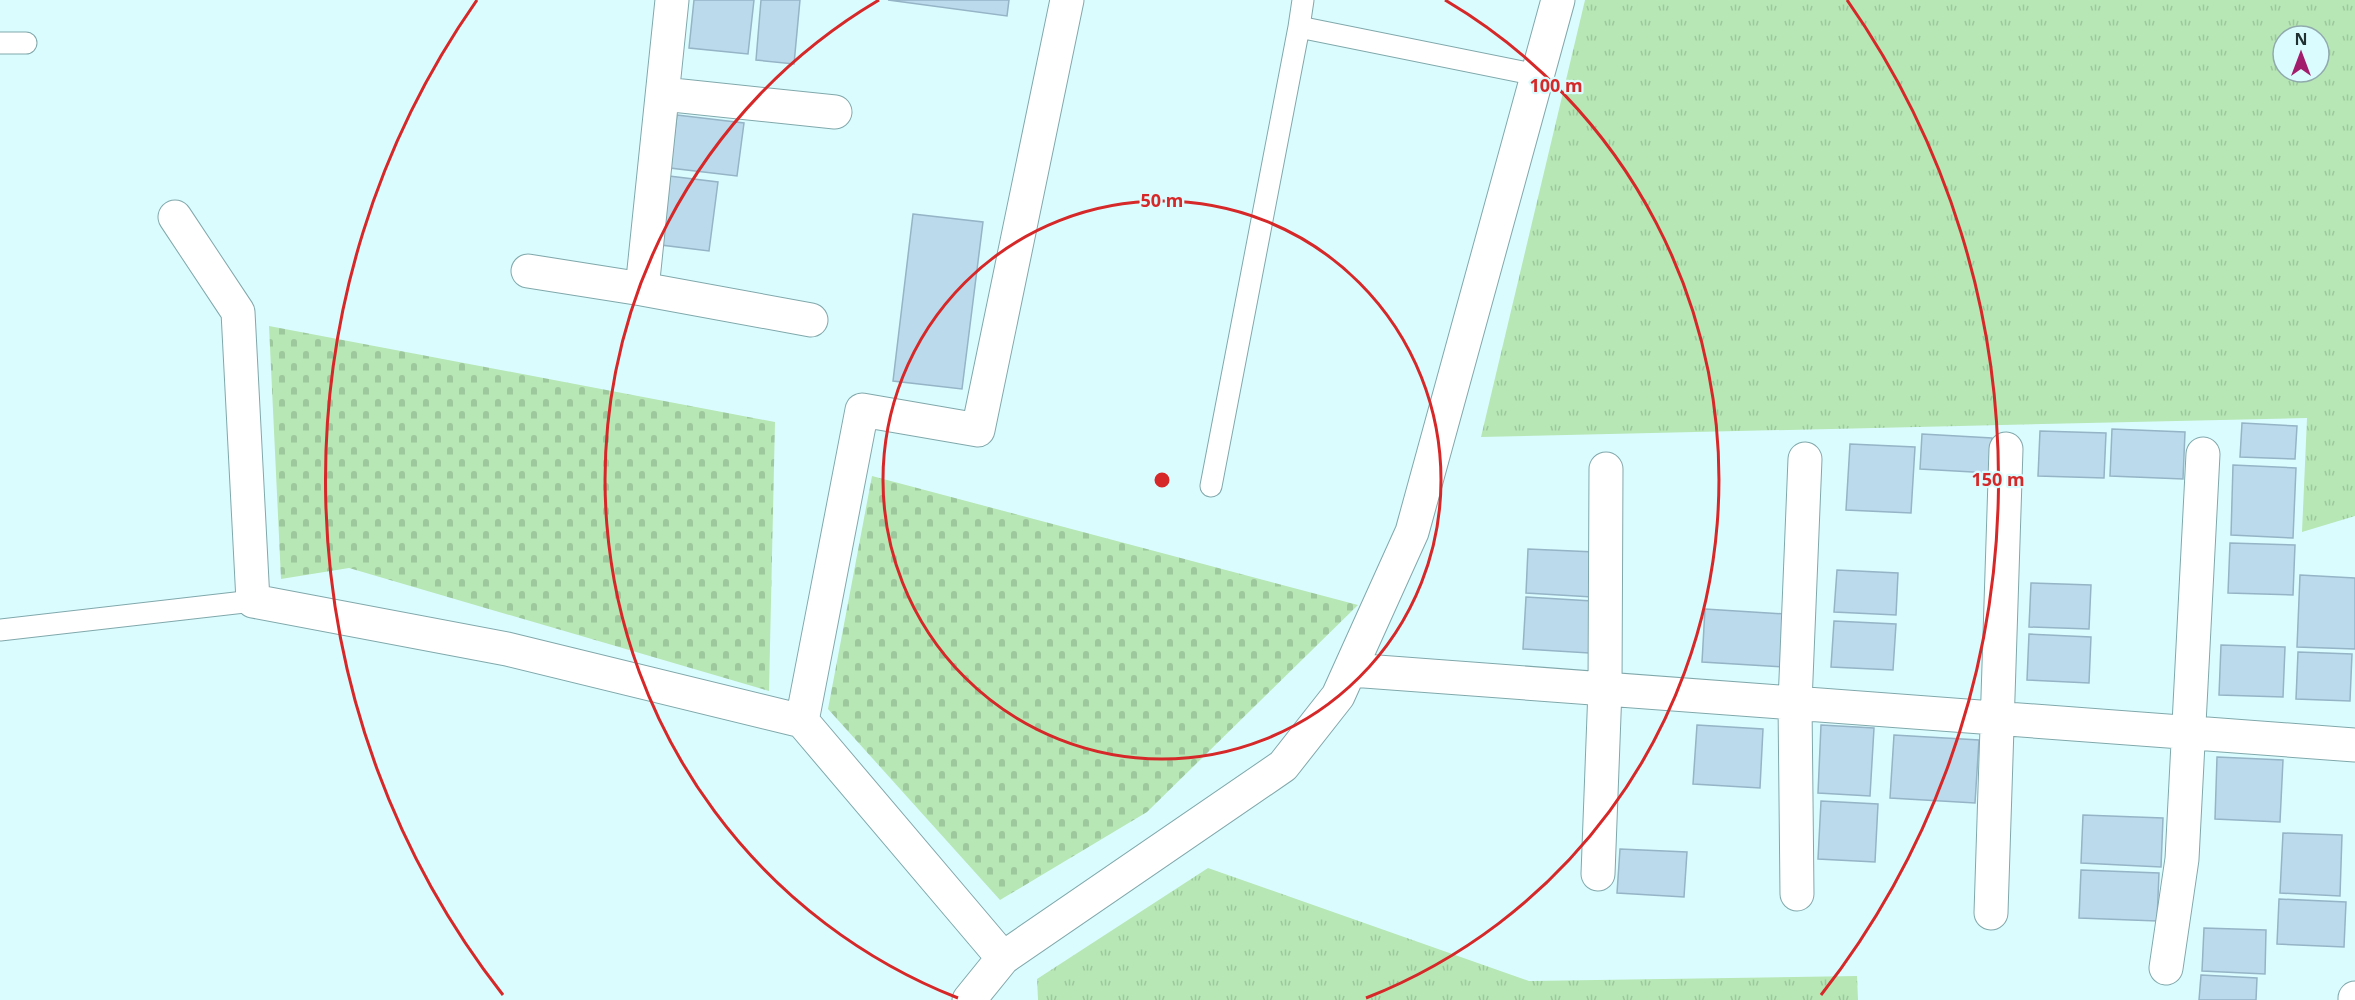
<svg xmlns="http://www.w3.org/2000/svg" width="2355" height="1000" viewBox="0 0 2355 1000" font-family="'Noto Sans',sans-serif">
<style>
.grass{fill:url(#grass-tufts);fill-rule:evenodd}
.cemetery{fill:url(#cemetery-stones)}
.building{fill:#bbdbed;stroke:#95b4c6;stroke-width:1.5}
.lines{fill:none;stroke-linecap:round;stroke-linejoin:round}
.service-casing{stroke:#80a8ab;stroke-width:23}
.minor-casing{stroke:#80a8ab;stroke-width:35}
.service{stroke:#fff;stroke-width:21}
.minor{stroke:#fff;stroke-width:33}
.ring{fill:none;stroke:#d62828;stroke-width:3}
.centre{fill:#d62828;stroke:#dbfcff;stroke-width:3}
.ring-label{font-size:18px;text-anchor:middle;font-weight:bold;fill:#d62828;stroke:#dbfcff;stroke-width:4.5;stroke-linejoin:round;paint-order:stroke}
</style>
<defs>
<pattern id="grass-tufts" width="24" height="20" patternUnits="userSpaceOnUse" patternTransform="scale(1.5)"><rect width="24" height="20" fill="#b7e7b5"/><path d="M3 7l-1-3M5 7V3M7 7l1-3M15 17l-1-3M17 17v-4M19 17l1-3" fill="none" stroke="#9dc79c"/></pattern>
<pattern id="cemetery-stones" width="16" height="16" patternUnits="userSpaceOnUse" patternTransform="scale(1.5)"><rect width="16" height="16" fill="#b7e7b5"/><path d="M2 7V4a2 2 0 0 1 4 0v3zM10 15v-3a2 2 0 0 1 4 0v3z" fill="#9dc79c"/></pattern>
</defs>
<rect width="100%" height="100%" fill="#dbfcff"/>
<!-- grass -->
<path class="grass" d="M1585 0H2355V516L2302 532 2307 418 1481 437ZM2283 36H2319V72H2283Z
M1208 868 1529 981 1857 976 1858 1000H1038L1037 979Z"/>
<!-- cemetery -->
<path class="cemetery" d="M269 326 775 422 769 691 349 568 281 579Z
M872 476 1358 605 1147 812 1000 900 828 709Z"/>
<!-- building -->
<path class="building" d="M694 0H754L748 54 689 48Z
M761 0H800L794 64 756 60Z
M888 0H1009L1007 16Z
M677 115 744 123 737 176 670 168Z
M669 176 718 182 709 251 661 245Z
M913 214 983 222 962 389 893 381Z
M2242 423 2297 426 2295 459 2240 457Z
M2112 429 2185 432 2183 479 2110 476Z
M2040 431 2106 433 2104 478 2038 476Z
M1922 434 1992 438 1990 473 1920 469Z
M1850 444 1915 447 1911 513 1846 510Z
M2233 465 2296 468 2293 538 2231 535Z
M2230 543 2295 545 2293 595 2228 593Z
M1528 549 1595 552 1592 597 1526 593Z
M1837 570 1898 573 1896 615 1834 612Z
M2300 575 2355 578V649L2297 647Z
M2031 583 2091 585 2089 629 2029 627Z
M1526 597 1592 601 1589 653 1523 649Z
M1705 609 1786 614 1783 667 1702 662Z
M1834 621 1896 624 1893 670 1831 667Z
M2029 634 2091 637 2089 683 2027 680Z
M2221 645 2285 647 2283 697 2219 695Z
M2298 652 2352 654 2350 701 2296 699Z
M1697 725 1763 729 1760 788 1693 784Z
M1821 725 1874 728 1870 796 1818 793Z
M1894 735 1979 740 1975 803 1890 798Z
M2217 757 2283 760 2280 822 2215 819Z
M1821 801 1878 804 1875 862 1818 859Z
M2083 815 2163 818 2161 867 2081 863Z
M2283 833 2342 835 2340 896 2280 893Z
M1620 849 1687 852 1684 897 1617 893Z
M2081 870 2159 873 2157 921 2079 918Z
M2279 899 2346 902 2344 947 2277 944Z
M2204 928 2266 930 2265 974 2202 971Z
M2201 975 2257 978 2256 1000H2199Z"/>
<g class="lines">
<defs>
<path id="service" d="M1303 0 1299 27 1537 75
M0 43H26
M1211 486 1299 27
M0 630 253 601"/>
<path id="minor" d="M663 94 835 112
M175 217 238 312 253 601 507 649 802 721 1003 958
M528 271 642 289 672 0
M642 289 811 320
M1351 670 2355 745
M802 721 862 410 978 430 1067 0
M1598 874 1605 689 1606 469
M1797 894 1795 703 1805 459
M1991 913 2006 449
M2166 968 2182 859 2203 454
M969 1000 1003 958 1283 766 1338 696 1412 532 1558 0
M2355 1000V998"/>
</defs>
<!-- service casing -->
<use href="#service" class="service-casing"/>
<!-- minor casing -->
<use href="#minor" class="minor-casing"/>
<!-- service -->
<use href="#service" class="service"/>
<!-- minor -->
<use href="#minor" class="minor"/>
</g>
<!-- distance rings -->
<g class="ring">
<circle cx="1162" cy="480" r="279"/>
<path d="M958 998A557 557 0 0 1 879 0M1445 0A557 557 0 0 1 1366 998"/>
<path d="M503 995A836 836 0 0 1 477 0M1847 0A836 836 0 0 1 1821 995"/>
</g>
<circle cx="1162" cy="480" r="9" class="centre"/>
<g class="ring-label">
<text x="1556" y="92">100 m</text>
<text x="1162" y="207">50 m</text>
<text x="1998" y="486">150 m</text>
</g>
<!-- north arrow -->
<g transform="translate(2301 54)"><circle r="28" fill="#dbfcff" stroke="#91abad" stroke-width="1.5"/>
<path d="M0-4.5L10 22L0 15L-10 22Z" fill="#a21e6d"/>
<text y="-9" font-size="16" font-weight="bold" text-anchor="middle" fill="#213132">N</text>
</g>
</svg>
